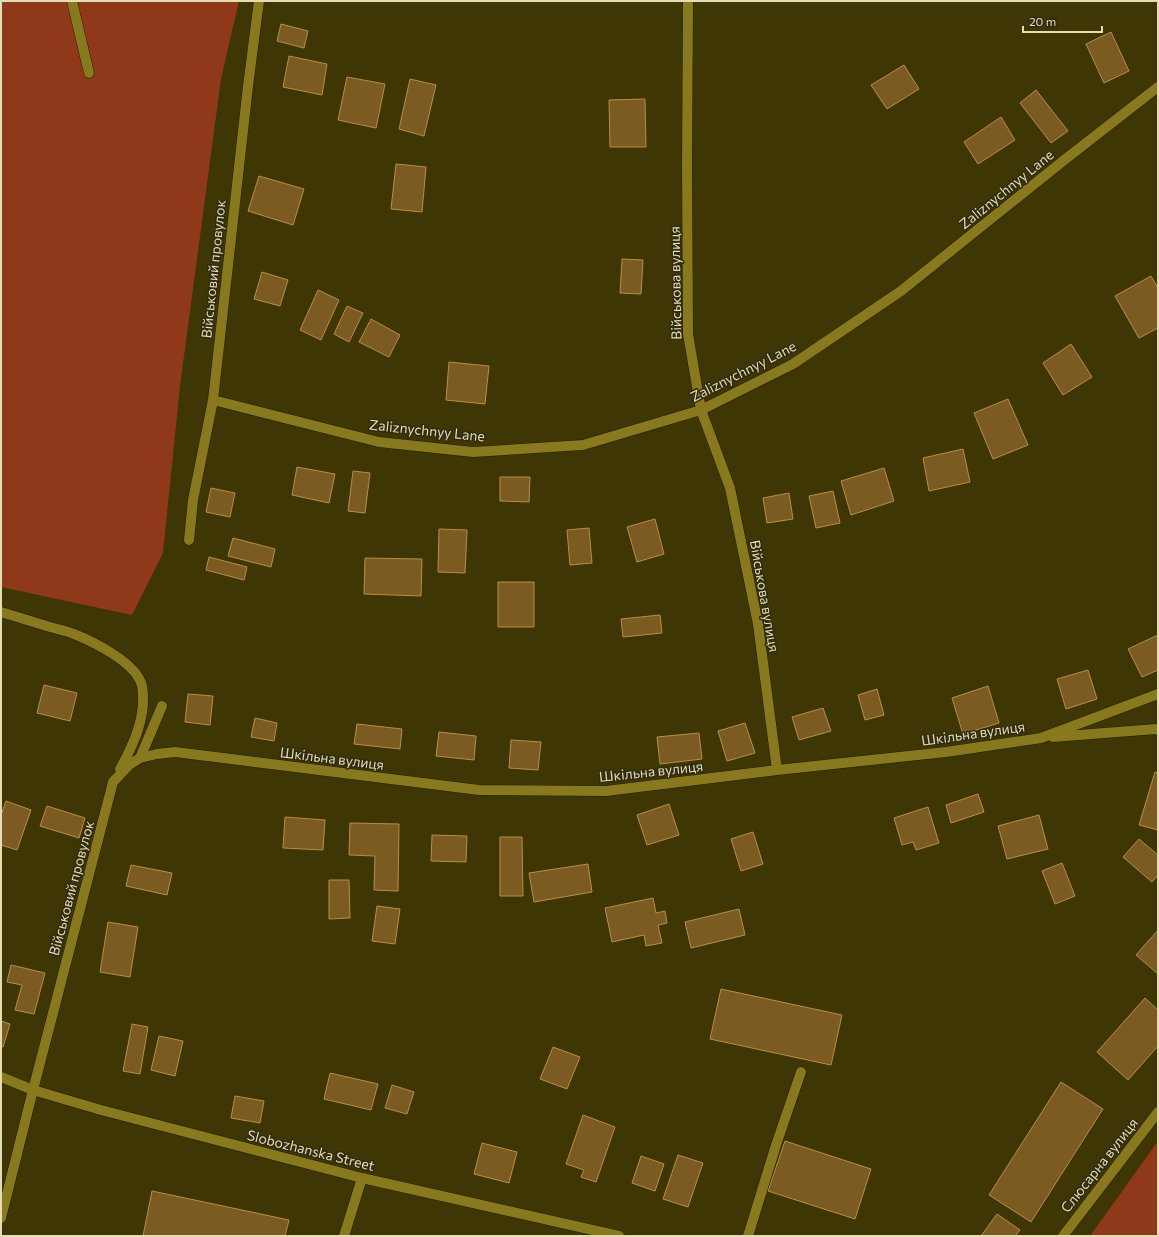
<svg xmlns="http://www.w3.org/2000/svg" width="1159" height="1237" viewBox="0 0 1159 1237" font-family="Commissioner,sans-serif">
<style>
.green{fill:#90381a}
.building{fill:#7c5b22;stroke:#ba8e43}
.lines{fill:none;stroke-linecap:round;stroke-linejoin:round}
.service-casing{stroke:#231d03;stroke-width:11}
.minor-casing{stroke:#231d03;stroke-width:11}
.tertiary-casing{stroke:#231d03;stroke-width:11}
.service{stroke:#88781e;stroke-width:10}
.minor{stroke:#88781e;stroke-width:10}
.tertiary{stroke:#88781e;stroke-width:10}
.labels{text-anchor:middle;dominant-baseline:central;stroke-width:3;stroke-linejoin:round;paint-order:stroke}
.street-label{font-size:14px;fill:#e4dcb4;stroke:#312c11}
</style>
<rect width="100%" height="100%" fill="#3f3606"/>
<!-- green -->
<path class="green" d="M1 1H239L221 79 180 386 163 553 132 615 1 587Z
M1158 1141V1236H1090Z"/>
<!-- building -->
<path class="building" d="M281 24 308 31 304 48 277 41Z
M1111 32 1129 71 1104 83 1086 44Z
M289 56 327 64 322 95 283 87Z
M904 65 919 89 887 109 871 85Z
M347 77 385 84 376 128 338 120Z
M410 79 436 85 424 136 399 129Z
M1036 90 1068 131 1051 143 1020 103Z
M645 99 646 147H610L609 100Z
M1001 117 1015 140 978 164 964 142Z
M396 164 426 167 422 212 391 209Z
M259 176 304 189 293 225 248 211Z
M622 259 643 260 641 294 620 293Z
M262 272 288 280 280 306 254 299Z
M1151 276 1158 288V328L1139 338 1115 296Z
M318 290 339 300 321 340 300 330Z
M347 306 363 313 349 342 334 334Z
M371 319 400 335 389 357 359 342Z
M1071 344 1092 377 1063 395 1043 363Z
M449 362 489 366 485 404 446 400Z
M1008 399 1028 445 993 459 974 413Z
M963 449 970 482 929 491 923 458Z
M297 467 335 474 329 503 292 495Z
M884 468 894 501 851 515 841 481Z
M353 471 370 473 365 513 348 511Z
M500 477H530L529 502 500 501Z
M211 488 235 493 230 517 206 512Z
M833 491 840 523 816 528 809 496Z
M789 493 793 519 767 523 763 498Z
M655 519 664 554 637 562 627 527Z
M589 528 592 563 570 565 567 530Z
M439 529 467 530 465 573 438 572Z
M233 538 275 549 271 567 228 556Z
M209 557 247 567 244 580 206 570Z
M365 558 422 559 421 596 364 594Z
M498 582H534V627H498Z
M660 615 662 633 623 637 621 619Z
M1158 635V670L1142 677 1128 649Z
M1088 670 1097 699 1066 709 1057 679Z
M44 685 77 693 70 721 37 713Z
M988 686 999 723 963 734 952 698Z
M877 689 884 715 865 720 858 695Z
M188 694 213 696 210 725 185 722Z
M823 708 831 731 799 740 792 717Z
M255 718 277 723 274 741 251 737Z
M745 723 755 753 727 761 718 731Z
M357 724 402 729 400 749 354 744Z
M439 732 476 736 474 760 436 756Z
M699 733 702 759 660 764 657 737Z
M511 740 541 742 538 770 509 768Z
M1155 772 1158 773V830L1139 825Z
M978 794 984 812 951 823 946 805Z
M6 801 31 810 17 850 1 845V815Z
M669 804 679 835 647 845 637 815Z
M47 806 85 818 79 838 40 826Z
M928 807 939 843 916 850 913 842 902 845 894 818Z
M1039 815 1048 849 1007 859 998 826Z
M285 817 325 820 323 850 283 848Z
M350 823 399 824 398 891 374 890 375 856 349 855Z
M753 832 763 864 741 871 731 839Z
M432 835 467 836 466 862 431 861Z
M500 837H522L523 896H500Z
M1139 839 1158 855V875L1152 882 1123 857Z
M1062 863 1075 896 1055 904 1042 871Z
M588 864 592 892 534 902 529 873Z
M131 865 172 873 167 895 126 886Z
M329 880H349L350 918 329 919Z
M653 898 656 913 665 911 667 923 658 925 662 943 646 946 644 935 612 942 605 908Z
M377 906 400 909 395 944 372 941Z
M739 909 745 935 691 948 685 922Z
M108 922 138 927 130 977 100 972Z
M1158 930V974L1136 955Z
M11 965 45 973 34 1014 15 1010 22 985 7 982Z
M721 989 842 1015 831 1065 710 1039Z
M1145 998 1158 1010V1046L1128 1080 1097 1052Z
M1 1021 10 1024 3 1047 1 1046Z
M132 1024 148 1027 140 1074 123 1071Z
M159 1036 183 1041 175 1076 151 1070Z
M553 1047 580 1057 567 1089 540 1079Z
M330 1073 378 1084 371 1110 324 1099Z
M1061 1082 1103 1109 1031 1222 989 1195Z
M392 1085 414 1092 407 1114 385 1108Z
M235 1096 264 1101 260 1123 231 1118Z
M583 1115 615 1127 596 1182 581 1177 584 1170 566 1164Z
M785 1141 871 1169 855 1219 768 1191Z
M482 1143 517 1152 509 1183 474 1174Z
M678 1155 703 1163 688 1207 663 1199Z
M641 1156 664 1164 655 1191 632 1183Z
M152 1191 289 1220 285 1236H143Z
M997 1214 1020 1230 1015 1236H981Z"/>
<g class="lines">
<defs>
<path id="service" d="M748 1236 776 1145 801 1072"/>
<path id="minor" d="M72 1 89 73
M688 1 687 165 688 334 701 410 730 488 758 624 777 770
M213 400 379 442 473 452 583 445 701 410 793 364 901 291 1063 161 1158 87
M189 540 193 500 213 400 248 86 259 1
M1 612C17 617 34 622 50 627 58 629 66 631 74 634 94 642 137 663 142 686 147 715 134 744 120 769
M1053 737 1156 729 1158 730
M140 758 157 754 175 752 479 790 606 791 777 770 946 752 1041 738 1158 694
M1 1218 33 1090 113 782 129 765 140 758 162 706
M344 1236 362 1178
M1063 1236 1158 1112"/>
<path id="tertiary" d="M1 1077 33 1090 101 1110 362 1178 619 1236"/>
</defs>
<!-- service casing -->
<use href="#service" class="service-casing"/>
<!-- minor casing -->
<use href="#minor" class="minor-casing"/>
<!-- tertiary casing -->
<use href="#tertiary" class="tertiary-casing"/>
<!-- service -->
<use href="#service" class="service"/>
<!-- minor -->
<use href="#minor" class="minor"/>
<!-- tertiary -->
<use href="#tertiary" class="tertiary"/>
</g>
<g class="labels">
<!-- street labels -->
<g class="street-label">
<text transform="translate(1006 189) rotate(-39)">Zaliznychnyy Lane</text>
<text transform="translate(213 269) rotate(-84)">Військовий провулок</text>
<text transform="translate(675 283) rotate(-91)">Військова вулиця</text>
<text transform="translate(743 371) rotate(-27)">Zaliznychnyy Lane</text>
<text transform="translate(427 430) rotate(6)">Zaliznychnyy Lane</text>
<text transform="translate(765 596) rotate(80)">Військова вулиця</text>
<text transform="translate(973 733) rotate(-8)">Шкільна вулиця</text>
<text transform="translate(332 758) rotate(7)">Шкільна вулиця</text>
<text transform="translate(651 771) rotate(-6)">Шкільна вулиця</text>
<text transform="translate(71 888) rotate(-75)">Військовий провулок</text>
<text transform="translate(311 1150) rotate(14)">Slobozhanska Street</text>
<text transform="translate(1099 1165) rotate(-52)">Слюсарна вулиця</text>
</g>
</g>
<!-- border -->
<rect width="1159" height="1237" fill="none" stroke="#e4dcb4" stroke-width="4"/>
<!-- scale -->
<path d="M1023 26v6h79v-6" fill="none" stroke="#e4dcb4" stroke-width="2"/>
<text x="1029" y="26" font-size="12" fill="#e4dcb4" stroke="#312c11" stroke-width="3" paint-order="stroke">20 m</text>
</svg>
